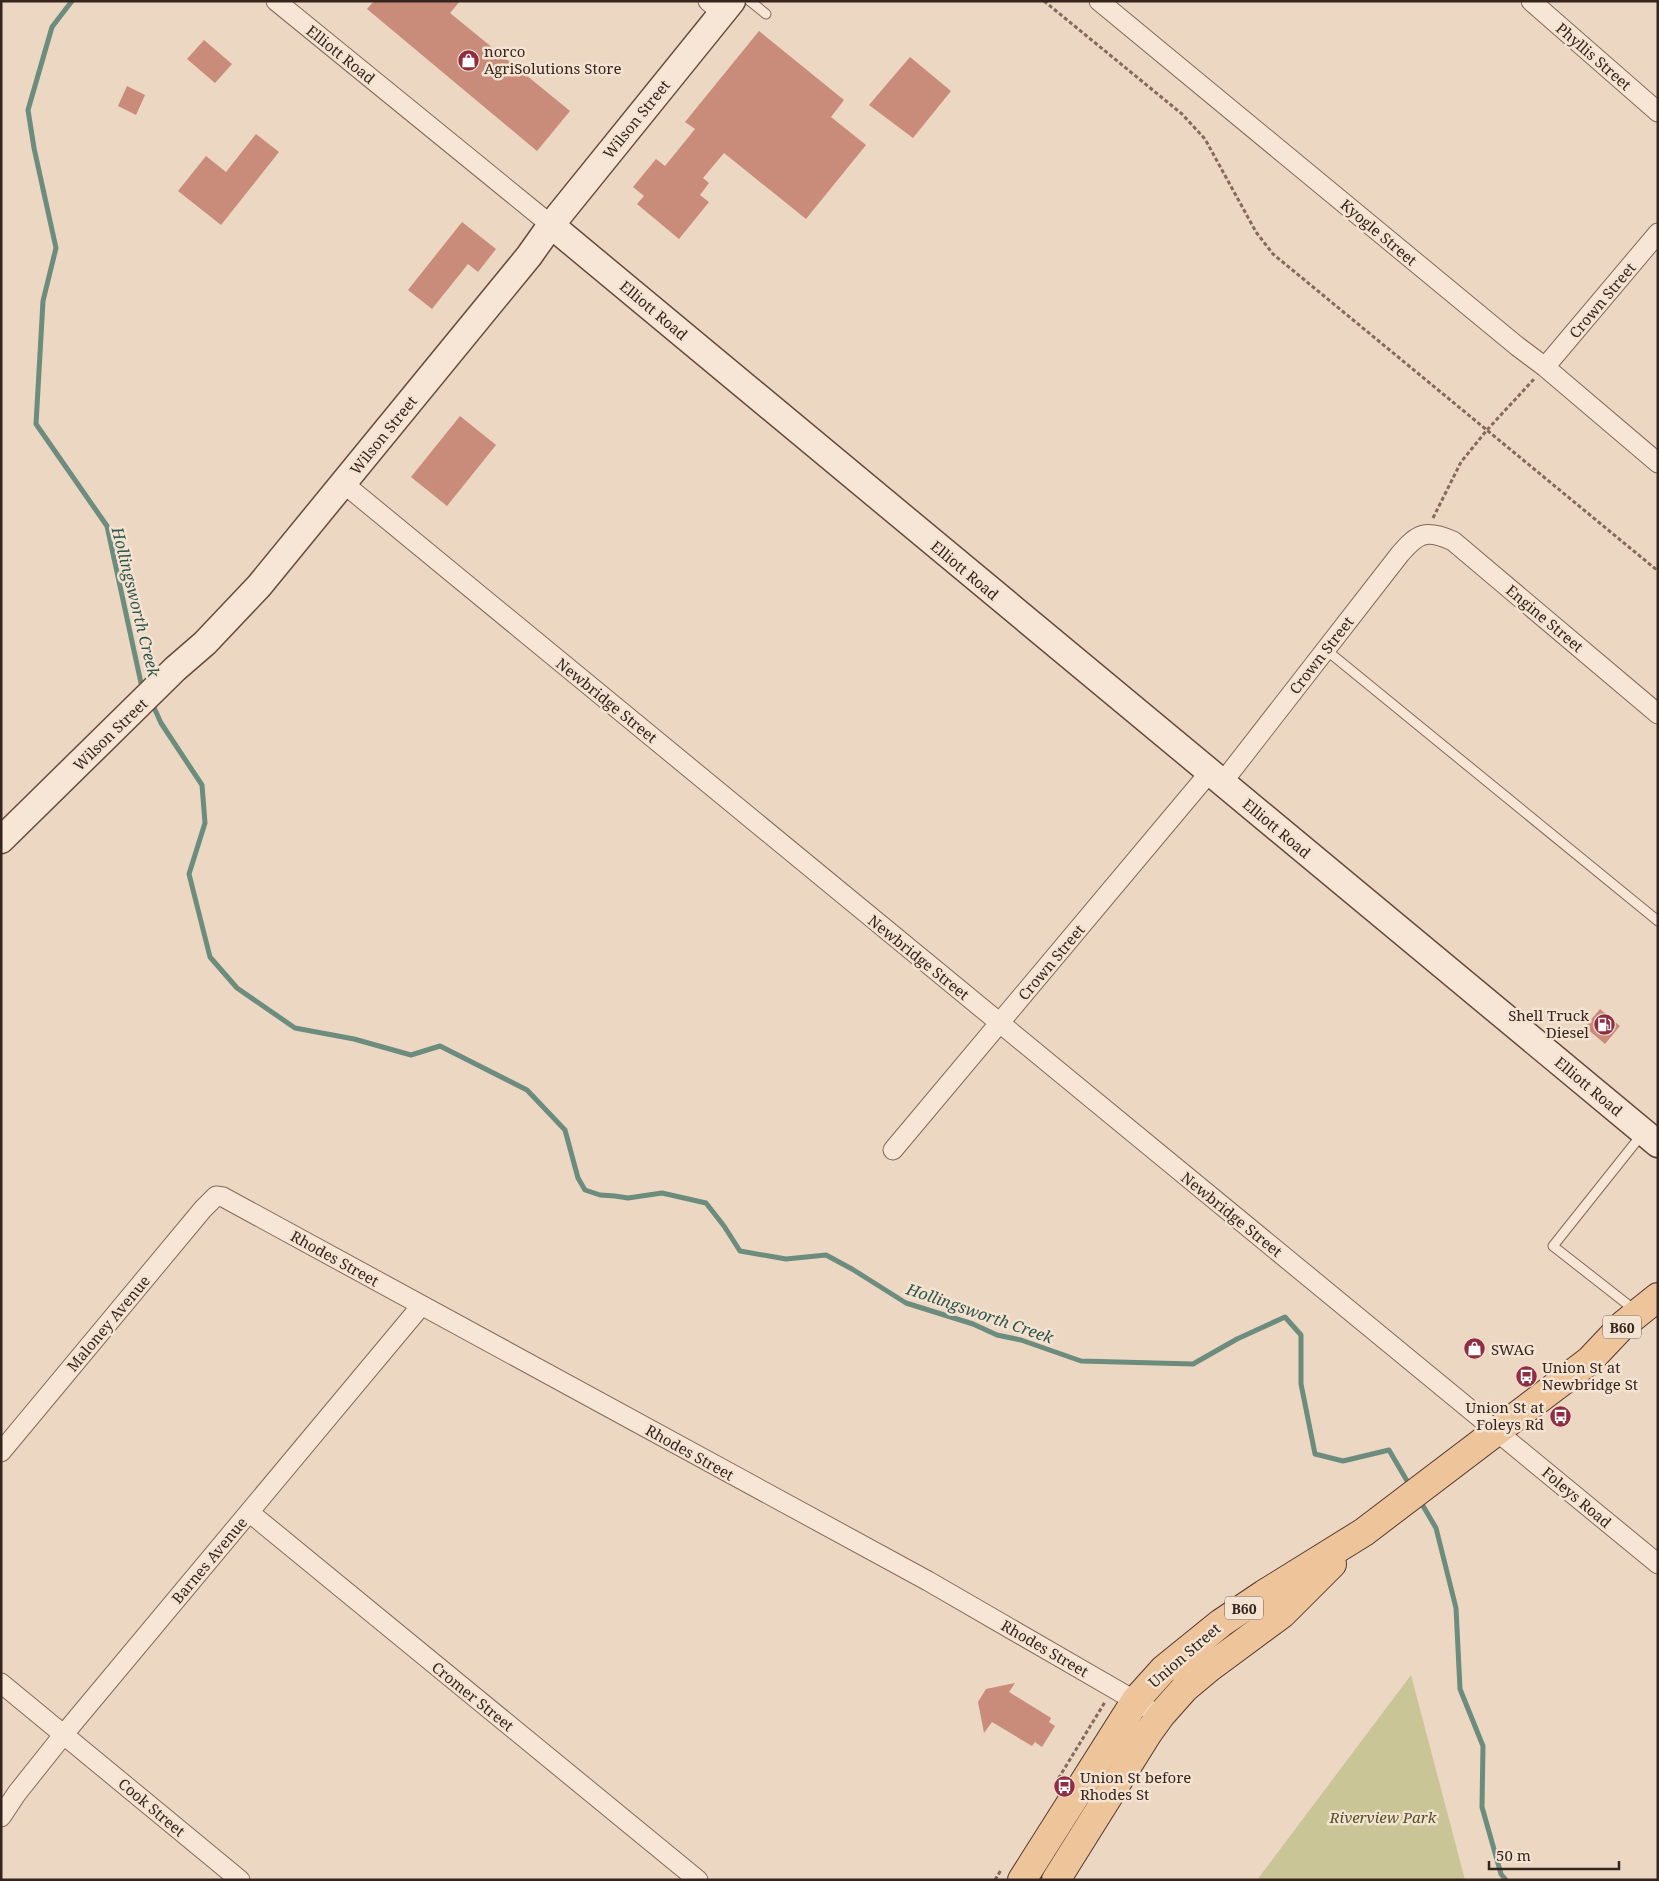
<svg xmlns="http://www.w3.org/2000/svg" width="1659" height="1881" viewBox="0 0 1659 1881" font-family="'Noto Serif',serif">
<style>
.green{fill:#c9c597}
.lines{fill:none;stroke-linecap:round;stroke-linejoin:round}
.stream{stroke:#6c8c7e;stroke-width:5}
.building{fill:#c98b7a}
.lane-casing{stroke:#85695a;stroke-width:11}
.street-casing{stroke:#85695a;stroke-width:21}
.secondary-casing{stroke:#674a3d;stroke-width:29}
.primary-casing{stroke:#53382e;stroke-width:30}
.path{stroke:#85695a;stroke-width:3;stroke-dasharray:4 2.5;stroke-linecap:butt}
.lane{stroke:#f7e6d5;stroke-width:9}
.street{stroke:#f7e6d5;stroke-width:19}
.secondary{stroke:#f7e6d5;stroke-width:26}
.primary{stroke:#eec49b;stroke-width:28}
.labels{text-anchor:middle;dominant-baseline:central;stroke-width:5;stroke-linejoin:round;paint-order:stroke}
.shield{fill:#f4e3d1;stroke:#6e5e54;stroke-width:1}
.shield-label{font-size:14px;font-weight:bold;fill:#35251e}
.poi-label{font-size:15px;fill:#35251e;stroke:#f4e3d1;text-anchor:start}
.street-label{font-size:15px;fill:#35251e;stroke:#f4e3d1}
.park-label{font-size:15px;font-style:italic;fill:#4e5125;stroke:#f4e3d1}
.water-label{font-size:16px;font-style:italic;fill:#2e554b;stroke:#f4e3d1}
</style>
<rect width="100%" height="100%" fill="#ecd7c2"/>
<!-- green -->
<path class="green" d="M1411 1675 1465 1880H1257Z"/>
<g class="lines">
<!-- stream -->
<path class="stream" d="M72 1 52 27 28 110 34 148 56 248 43 301 36 424 107 526 141 683 145 689
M152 703 161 723 202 785 205 823 189 874 210 957 237 988 295 1028 354 1039 411 1055 440 1046 527 1090 565 1130 578 1178 585 1190 600 1195 615 1196 628 1198 662 1193 706 1203 724 1226 740 1251 786 1259 826 1255 852 1269 906 1303 973 1324 997 1335 1021 1340 1081 1361 1193 1364 1237 1339 1285 1317 1301 1335V1384L1315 1454 1343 1461 1389 1450 1410 1486
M1419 1499 1436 1528 1456 1608 1460 1689 1483 1746 1482 1807 1501 1874 1506 1880"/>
</g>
<!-- building -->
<path class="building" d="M374 1H460L450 13 570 111 537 151 367 9Z
M759 31 844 100 831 117 866 145 806 219 724 153 703 178 709 183 700 195 709 202 679 239 637 204 644 196 633 187 656 159 665 166 695 129 685 122Z
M204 40 232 64 215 83 187 59Z
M910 57 951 91 913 138 869 105Z
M127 86 145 95 136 115 118 106Z
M256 134 279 152 221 225 178 191 206 156 226 172Z
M462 222 496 249 478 272 468 264 432 309 408 290Z
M460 416 496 445 447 506 411 477Z
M1600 1009 1620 1026 1605 1044 1585 1027Z
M1015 1683 1009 1692 1051 1718 1049 1722 1055 1726 1042 1747 1035 1742 1032 1746 992 1722 984 1733 978 1702 986 1689Z"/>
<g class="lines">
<defs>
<path id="lane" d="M750 1 766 14
M1325 649 1658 921
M1636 1311 1553 1246 1643 1133"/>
<path id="street" d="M276 1 551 225
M708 1 722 13
M1099 1 1517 346 1545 367 1658 463
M1531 1 1658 112
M1545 367 1658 233
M343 483 1658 1564
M1222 783 1400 554C1418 533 1426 529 1453 541L1658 714
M893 1150 1209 773
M1 1452 203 1209 216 1196 223 1197 928 1581 1146 1707
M249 1512 698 1880
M1 1683 240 1880
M1 1817 17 1793 64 1734 421 1306"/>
<path id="secondary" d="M551 225 1658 1144
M1 840 175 669 205 643 259 586 529 256 551 225 732 1"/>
<path id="primary" d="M1022 1880 1136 1700 1163 1670 1221 1623 1264 1594 1364 1532 1589 1361 1623 1325 1658 1297
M1056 1880 1148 1733 1161 1715 1185 1688 1209 1668 1282 1614 1332 1564"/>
</defs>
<!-- lane casing -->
<use href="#lane" class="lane-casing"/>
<!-- street casing -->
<use href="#street" class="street-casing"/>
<!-- secondary casing -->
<use href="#secondary" class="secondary-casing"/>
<!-- primary casing -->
<use href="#primary" class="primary-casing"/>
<!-- path -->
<path class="path" d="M1044 1 1182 114 1205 139 1256 232 1273 254 1658 571
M1433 518 1461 462 1487 430 1534 379
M1055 1784 1105 1702
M995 1880 1001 1870"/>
<!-- lane -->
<use href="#lane" class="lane"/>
<!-- street -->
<use href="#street" class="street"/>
<!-- secondary -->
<use href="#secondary" class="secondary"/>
<!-- primary -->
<use href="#primary" class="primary"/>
</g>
<!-- icons -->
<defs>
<symbol id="shop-disc" viewBox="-11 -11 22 22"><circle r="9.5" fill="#912d41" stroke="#f4e3d1"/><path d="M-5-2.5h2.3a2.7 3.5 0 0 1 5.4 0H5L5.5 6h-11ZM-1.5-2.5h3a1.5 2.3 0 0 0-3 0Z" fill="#fff"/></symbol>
<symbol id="fuel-disc" viewBox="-11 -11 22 22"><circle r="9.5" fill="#912d41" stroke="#f4e3d1"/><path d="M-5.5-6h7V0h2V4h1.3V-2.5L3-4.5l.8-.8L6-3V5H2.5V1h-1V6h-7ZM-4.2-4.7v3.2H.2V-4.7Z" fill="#fff"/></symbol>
<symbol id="bus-disc" viewBox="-11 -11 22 22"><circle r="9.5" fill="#912d41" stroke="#f4e3d1"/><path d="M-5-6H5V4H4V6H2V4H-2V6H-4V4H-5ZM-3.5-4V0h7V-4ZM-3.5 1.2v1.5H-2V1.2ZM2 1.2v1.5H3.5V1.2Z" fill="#fff"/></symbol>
</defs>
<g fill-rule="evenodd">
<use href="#shop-disc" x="456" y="48" width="25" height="25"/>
<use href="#fuel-disc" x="1592" y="1012" width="25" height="25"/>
<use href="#shop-disc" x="1462" y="1336" width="25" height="25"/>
<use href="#bus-disc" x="1514" y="1364" width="25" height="25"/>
<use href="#bus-disc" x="1548" y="1404" width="25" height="25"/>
<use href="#bus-disc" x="1052" y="1774" width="25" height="25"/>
</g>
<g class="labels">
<!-- shield labels -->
<g class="shield">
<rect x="1603" y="1315.5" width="38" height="23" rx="4"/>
<rect x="1225" y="1596.5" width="38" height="23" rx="4"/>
</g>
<g class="shield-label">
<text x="1622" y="1327">B60</text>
<text x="1244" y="1608">B60</text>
</g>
<!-- poi labels -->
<g class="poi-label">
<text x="484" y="51">norco<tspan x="484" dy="17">AgriSolutions Store</tspan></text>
<text x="1589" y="1015" text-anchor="end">Shell Truck<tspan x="1589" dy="17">Diesel</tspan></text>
<text x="1491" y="1349">SWAG</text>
<text x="1542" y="1367">Union St at<tspan x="1542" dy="17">Newbridge St</tspan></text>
<text x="1544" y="1407" text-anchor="end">Union St at<tspan x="1544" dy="17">Foleys Rd</tspan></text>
<text x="1080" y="1777">Union St before<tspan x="1080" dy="17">Rhodes St</tspan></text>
</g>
<!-- street labels -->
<g class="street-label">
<text transform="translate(341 54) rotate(39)">Elliott Road</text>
<text transform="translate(1594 56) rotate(41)">Phyllis Street</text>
<text transform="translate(636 119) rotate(-51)">Wilson Street</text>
<text transform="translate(1379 232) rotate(40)">Kyogle Street</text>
<text transform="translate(1602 300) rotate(-50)">Crown Street</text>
<text transform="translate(654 310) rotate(40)">Elliott Road</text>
<text transform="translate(383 435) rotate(-51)">Wilson Street</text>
<text transform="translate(965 570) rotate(40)">Elliott Road</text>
<text transform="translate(1545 618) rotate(40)">Engine Street</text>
<text transform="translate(1321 655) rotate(-52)">Crown Street</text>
<text transform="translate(607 700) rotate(39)">Newbridge Street</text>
<text transform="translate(110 734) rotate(-44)">Wilson Street</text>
<text transform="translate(1277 828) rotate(40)">Elliott Road</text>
<text transform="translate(919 957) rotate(39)">Newbridge Street</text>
<text transform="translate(1051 962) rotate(-50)">Crown Street</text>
<text transform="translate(1589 1086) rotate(40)">Elliott Road</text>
<text transform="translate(1232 1214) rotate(39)">Newbridge Street</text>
<text transform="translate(335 1258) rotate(29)">Rhodes Street</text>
<text transform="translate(108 1323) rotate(-50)">Maloney Avenue</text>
<text transform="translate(690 1452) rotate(29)">Rhodes Street</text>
<text transform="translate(1577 1497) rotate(40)">Foleys Road</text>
<text transform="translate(209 1560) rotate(-50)">Barnes Avenue</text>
<text transform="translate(1045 1648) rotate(30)">Rhodes Street</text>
<text transform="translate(1184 1655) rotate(-41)">Union Street</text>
<text transform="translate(473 1696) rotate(39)">Cromer Street</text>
<text transform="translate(152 1807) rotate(40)">Cook Street</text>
</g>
<!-- park labels -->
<g class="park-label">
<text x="1383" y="1817">Riverview Park</text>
</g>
<!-- water labels -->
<g class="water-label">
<text transform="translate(136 602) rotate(76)">Hollingsworth Creek</text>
<text transform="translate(980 1313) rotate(19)">Hollingsworth Creek</text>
</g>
</g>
<!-- border -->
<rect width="1659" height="1881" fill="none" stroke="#35251e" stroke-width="5"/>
<!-- scale -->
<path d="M1489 1861v8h130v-8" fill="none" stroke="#35251e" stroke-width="2.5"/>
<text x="1496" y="1861" font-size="15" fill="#35251e" stroke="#f4e3d1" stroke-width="4" paint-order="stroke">50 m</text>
</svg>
